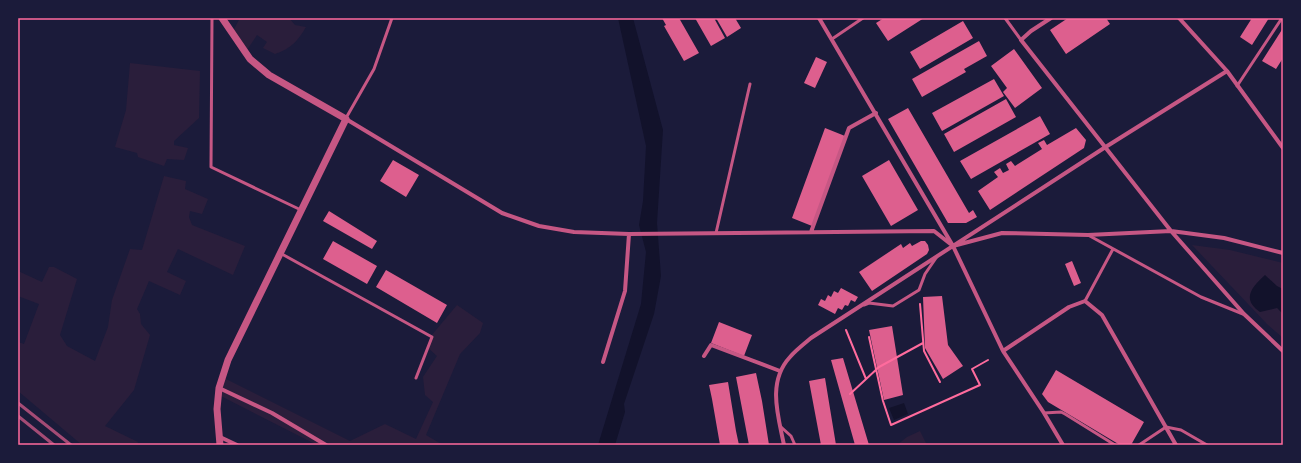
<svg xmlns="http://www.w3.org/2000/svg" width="1301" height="463" viewBox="0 0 1301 463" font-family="Lato,sans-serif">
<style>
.green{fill:#2a1e3b}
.water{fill:#12122b}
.building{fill:#dd5f8e}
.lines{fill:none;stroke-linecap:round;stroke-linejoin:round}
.path{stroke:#ff6b9d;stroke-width:2}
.service{stroke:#c65784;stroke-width:3}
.minor{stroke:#c65784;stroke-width:4}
.tertiary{stroke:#c65784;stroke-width:7}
.rail{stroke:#a44b75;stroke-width:3}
.neatline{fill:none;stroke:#ff6b9d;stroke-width:1.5}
</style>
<rect width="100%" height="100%" fill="#1b1b3a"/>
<!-- green -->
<path class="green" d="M240 18H289L295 25 306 27C298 41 290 49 275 54L263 48 267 42 257 35 243 56 231 35Z
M130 63 200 71 199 118 174 141V145L188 148 184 160 167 159 164 166 138 157 137 153 115 147 126 110Z
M164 176 186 181 185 189 208 199 202 214 190 211 189 217 192 225 245 246 233 275 178 249 167 272 186 281 180 295 149 281 137 309 140 314 141 324 150 335 134 390 105 426 138 442 137 445H82L18 391V342L24 344 39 304 18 296V271L42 282 49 267H54L77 279 60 335 67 346 95 361 108 327 112 300 130 249 142 250Z
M1192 245 1230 250 1283 263V338L1267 324Z
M457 305 483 323 480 333 460 354 426 435 443 445H317L215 393 222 377 350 441 385 424 416 439 433 402 425 395 423 377 437 356 427 347 431 336Z
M920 431 927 445H897L907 437Z"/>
<!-- water -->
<path class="water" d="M618 18H633L663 130 657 223 661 276 654 314 624 404 625 412 615 445H598L641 304 646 252 639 225 643 201 646 146Z
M1265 275 1277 286 1283 289V324L1282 313 1277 308 1260 312C1241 299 1252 287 1265 275Z
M904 403 908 414 894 420 889 408Z"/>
<!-- building -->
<path class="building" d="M662 18H679L699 53 684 61 664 26 666 25Z
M695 18H714L725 38 711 46Z
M716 18H735L741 28 727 37Z
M884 18H924L888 41 876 23Z
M1068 18H1106L1110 24 1066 54 1050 30Z
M1252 18H1269L1252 45 1240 37Z
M963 21 973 38 920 69 910 52Z
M1283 28V58L1276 69 1262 61Z
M979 41 987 56 964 69 966 72 922 97 912 79Z
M1014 49 1042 88 1015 108 1003 92 1007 88 991 66Z
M816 57 827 62 815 88 804 83Z
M994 79 1004 96 942 131 932 113Z
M1006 99 1016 117 954 152 944 134Z
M908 108 969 213 973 210 977 217 966 223H948L888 119Z
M1040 116 1050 134 971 179 960 161Z
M825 128 845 136 812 226 792 218Z
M1076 128 1086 140 1084 148 990 210 978 191 998 177 994 172 1000 168 1003 173 1009 170 1006 164 1011 161 1015 166 1042 149 1038 143 1044 140 1047 145Z
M393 160 419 175 406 197 380 181Z
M889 160 918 210 891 226 862 176Z
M329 211 377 241 372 249 323 221Z
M333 241 377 266 367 284 323 259Z
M921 241H925L928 245 929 250 927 254 872 291 859 272 901 244 903 248 910 243 912 246Z
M1072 261 1081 283 1074 286 1065 264Z
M386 270 447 305 437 323 376 287Z
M841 288 858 297 855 302 851 300 848 306 845 305 842 310 838 308 835 314 818 305 821 299 825 301 828 295 831 297 834 291 838 293Z
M942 296 948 345 963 366 943 379 925 348 923 297Z
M719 322 752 335 744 356 711 343Z
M892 326 903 395 884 400 869 330Z
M843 358 869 445H855L831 360Z
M1056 370 1144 422 1131 445H1120L1048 402 1042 394Z
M756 373 762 401 769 445H749L745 424 736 377Z
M825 378 836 445H821L809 381Z
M728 382 736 431 739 445H720L712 399 709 385Z"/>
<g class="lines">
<!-- path -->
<path class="path" d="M920 304 924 351 940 382
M846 330 866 379
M869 337 883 401 891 425 980 385 972 369 988 360
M850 394 879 367 923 343"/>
<!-- service -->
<path class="service" d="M212 18 211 167 301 210
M1005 18 1021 40
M832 39 863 18
M1237 86 1282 18
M346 118 374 69 392 18
M716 233 750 84
M1088 235 1201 297 1243 314
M280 253 432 337 416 378
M1085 301 1113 249
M864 305 869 303 893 306 919 290 925 274 936 258
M1044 413 1061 412 1065 414 1115 445
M781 427 791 436 795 445
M1139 445 1166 427 1181 430 1207 445"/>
<!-- minor -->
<path class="minor" d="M819 18 953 246 1003 351 1044 413 1063 445
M1051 18 1031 31 1021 40 1171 231 1244 314 1283 351
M1179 18 1227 71 1283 148
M346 119 502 213 539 226 574 232 629 234 934 231 953 246 1002 233 1088 235 1171 231 1224 238 1283 253
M811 232 849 128 876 113
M1003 351 1069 307 1085 301 1102 315 1176 445
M704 356 711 345 780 371
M603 362 625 291 629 234
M219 388 272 413 326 445
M220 437 237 445
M784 445C778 415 767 382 790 357 796 350 804 344 811 338L1104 148 1227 71"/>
<!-- tertiary -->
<path class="tertiary" d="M220 445 217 409 219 388 228 360 346 119 269 75 250 59 222 18"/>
<!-- rail -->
<path class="rail" d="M18 403 71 445
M18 416 54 445"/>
</g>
<!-- border -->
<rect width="1301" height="463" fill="none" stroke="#1b1b3a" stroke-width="38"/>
<rect x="19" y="19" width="1263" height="425" class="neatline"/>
</svg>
